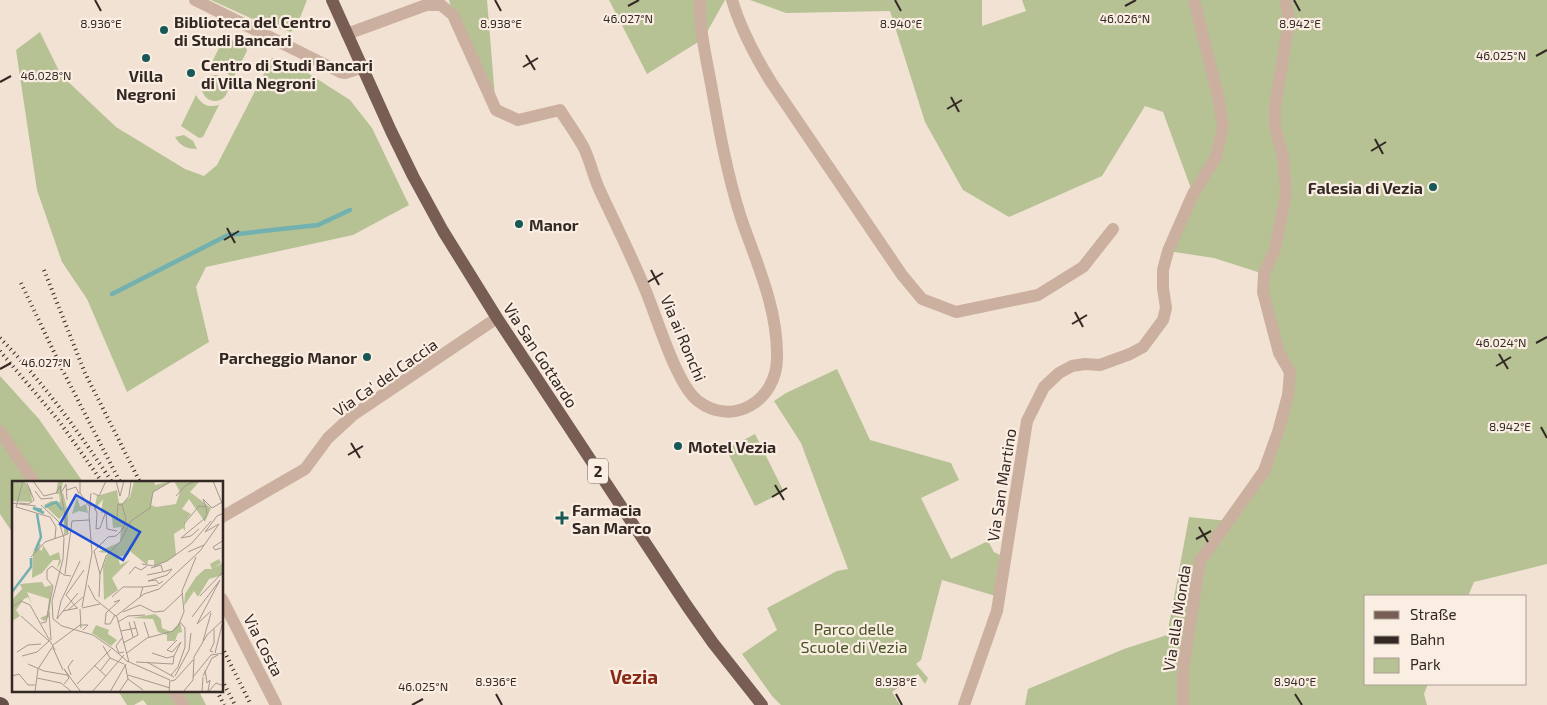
<svg xmlns="http://www.w3.org/2000/svg" width="1547" height="705" viewBox="0 0 1547 705" font-family="'Exo 2',sans-serif">
<style>
.green{fill:#b6c294}
.lines{fill:none;stroke-linecap:round;stroke-linejoin:round}
.stream{stroke:#72b1af;stroke-width:4.5}
.minor{stroke:#cbb0a0;stroke-width:12}
.primary{stroke:#775d53;stroke-width:12}
.trunk{stroke:#664f46;stroke-width:14}
.rail{stroke:#342824;stroke-width:4;stroke-dasharray:1 4;stroke-linecap:butt}
.ticks{fill:none;stroke:#342824;stroke-width:2}
.poi-dot{fill:#175857;stroke:#faede1;stroke-width:2}
.labels{text-anchor:middle;dominant-baseline:central;stroke-width:4.5;stroke-linejoin:round;paint-order:stroke}
.shield{fill:#faede1;stroke:#6f635d;stroke-width:1}
.shield-label{font-size:15px;font-weight:bold;fill:#342824}
.poi-label{font-size:16px;font-weight:bold;fill:#342824;stroke:#faede1;text-anchor:start}
.street-label{font-size:16px;fill:#342824;stroke:#faede1}
.park-label{font-size:16px;fill:#475426;stroke:#faede1}
.quarter-label{font-size:19px;font-weight:bold;fill:#892917;stroke:#faede1}
.inset-river{fill:none;stroke:#72b1af;stroke-width:2.5}
.inset-road{fill:none;stroke:#a6988e;stroke-width:1}
.view{fill:#1d4ed8;fill-opacity:0.15;stroke:#1d4ed8;stroke-width:2.5}
.inset-edge{fill:none;stroke:#342824;stroke-width:2.5}
.ticks-label{font-size:12px;text-anchor:middle;fill:#342824;stroke:#faede1;stroke-width:4.5;stroke-linejoin:round;paint-order:stroke}
</style>
<rect width="100%" height="100%" fill="#f2e2d4"/>
<!-- green -->
<path class="green" d="M211 0H307L298 23 291 32 264 24Z
M449 0H487L496 110 453 15Z
M609 0H725L703 39 647 74Z
M750 0H982V26L1026 11 1022 0H1547V564L1474 582 1468 596H1366V684H1428L1424 694 1427 705H1025L1028 689 1124 649 1167 635 1189 517 1228 521 1264 471 1288 395 1264 274 1214 258 1168 251 1193 194 1163 112 1145 106 1102 176 1009 217 963 190 925 122 890 11 786 13Z
M40 32 61 75 116 127 185 169 204 176 217 165 272 58 303 70 350 100 372 128 409 205 353 235 206 267 196 287 209 342 127 392 87 299 62 262 37 190 16 50Z
M227 38 246 47 247 51 232 80C227 70 220 66 209 68L223 40Z
M202 88a13 13 0 1 1 26 0a13 13 0 1 1-26 0Z
M196 95C202 105 208 108 219 105L203 137 199 138 181 126Z
M184 135 193 141 197 149C187 149 180 146 175 137Z
M837 369 870 440 951 463 959 480 921 498 951 559 988 541 994 552 1006 558 999 597 942 580 921 660 916 664 928 678 925 684 918 674 892 692 900 705H781L772 696 742 654 777 630 767 608 837 571 848 569 801 443 774 401 786 393Z
M0 376 39 419 83 482H14V535L0 514Z
M755 434 784 492 755 506 726 449Z
M118 691H199L206 705H147L143 700 134 705H127Z"/>
<g class="lines">
<!-- stream -->
<path class="stream" d="M112 294 228 235 318 225 350 210"/>
<!-- minor -->
<path class="minor" d="M195 0 340 72 345 73 361 68
M732 0C741 30 755 56 771 82L902 275 922 299 956 312 1038 295 1083 267 1113 229
M347 34 426 5H441L453 15 496 110 518 120 560 110C568 123 577 135 584 148 591 163 594 179 601 193 616 225 632 257 645 289 657 317 676 384 698 401 733 428 777 400 777 358 778 309 757 264 741 218 727 174 719 129 711 84 706 57 699 28 700 0
M0 431 34 482
M222 517 305 469 328 438 353 415 497 318
M222 599 276 705
M174 691 183 705
M964 705 997 611 1027 421 1044 387 1059 373 1072 366 1085 364 1100 365 1130 354 1143 347 1163 320 1166 308 1163 288V270L1168 251 1193 194 1216 157 1223 126 1218 96 1194 0
M1183 705V669L1200 561 1264 471 1278 432 1288 395 1290 372 1279 353 1263 292 1264 274 1275 249 1286 194 1283 157 1275 127V107L1289 21 1286 0"/>
<!-- primary -->
<path class="primary" d="M332 0 391 131 413 176 443 231 497 318 687 606 713 643 762 705"/>
<!-- trunk -->
<path class="trunk" d="M0 704 2 705"/>
<!-- rail -->
<path class="rail" d="M44 270 85 373 140 482
M21 283 64 373 120 482
M0 338C43 382 78 431 112 482
M0 351 59 421 102 482
M222 647 251 705
M222 680 235 705
M217 691 224 705"/>
</g>
<!-- ticks -->
<path class="ticks" d="M95 0 101 11M495 0 501 11M895 0 901 11M1294 0 1300 11M628 6 639 0M1125 6 1136 0M526 55 535 70M1536 56 1547 50M523 67 538 58M0 82 11 76M951 97 959 112M947 109 962 100M1375 139 1383 154M1371 151 1386 142M227 228 235 243M224 240 239 231M651 270 659 285M648 282 663 273M1075 312 1083 327M1072 324 1087 315M1536 343 1547 337M1499 354 1508 369M1496 366 1511 357M0 369 11 363M1541 427 1547 438M351 443 360 458M348 455 363 446M775 485 784 500M772 497 787 488M1199 527 1208 542M1196 539 1211 531M496 694 502 705M896 694 902 705M1295 694 1302 705M412 705 423 699"/>
<!-- markers -->
<g class="poi-dot">
<circle cx="164" cy="30" r="5"/>
<circle cx="146" cy="58" r="5"/>
<circle cx="191" cy="73" r="5"/>
<circle cx="1433" cy="187" r="5"/>
<circle cx="519" cy="224" r="5"/>
<circle cx="367" cy="357" r="5"/>
<circle cx="678" cy="446" r="5"/>
<path d="M559.5 510.5h5v5h5v5h-5v5h-5v-5h-5v-5h5z"/>
</g>
<g class="labels">
<!-- shield labels -->
<rect class="shield" x="588" y="458.5" width="20" height="25" rx="4"/>
<g class="shield-label">
<text x="598" y="471">2</text>
</g>
<!-- poi labels -->
<g class="poi-label">
<text x="174" y="21">Biblioteca del Centro<tspan x="174" dy="18">di Studi Bancari</tspan></text>
<text x="201" y="64">Centro di Studi Bancari<tspan x="201" dy="18">di Villa Negroni</tspan></text>
<text x="146" y="75" text-anchor="middle">Villa<tspan x="146" dy="18">Negroni</tspan></text>
<text x="1423" y="187" text-anchor="end">Falesia di Vezia</text>
<text x="529" y="224">Manor</text>
<text x="357" y="357" text-anchor="end">Parcheggio Manor</text>
<text x="688" y="446">Motel Vezia</text>
<text x="572" y="509">Farmacia<tspan x="572" dy="18">San Marco</tspan></text>
</g>
<!-- street labels -->
<g class="street-label">
<text transform="translate(684 338) rotate(67)">Via ai Ronchi</text>
<text transform="translate(541 355) rotate(57)">Via San Gottardo</text>
<text transform="translate(385 377) rotate(-35)">Via Ca' del Caccia</text>
<text transform="translate(1001 485) rotate(-81)">Via San Martino</text>
<text transform="translate(1176 618) rotate(-81)">Via alla Monda</text>
<text transform="translate(264 645) rotate(63)">Via Costa</text>
</g>
<!-- park labels -->
<g class="park-label">
<text x="854" y="628">Parco delle<tspan x="854" dy="18">Scuole di Vezia</tspan></text>
</g>
<!-- quarter labels -->
<g class="quarter-label">
<text x="634" y="676">Vezia</text>
</g>
</g>
<!-- overview -->
<g transform="translate(12 481)">
<rect width="211" height="211" fill="#f2e2d4"/>
<path d="M0 0H12L19 9 20 21 0 20ZM46 0H51L48 20 51 11 56 32V52L52 54V33L47 38 32 24 39 20 48 21 47 13H44ZM122 0H142L143 4 160 0 141 11 139 24 144 26 164 23 168 11 162 0H188L178 11 199 27 193 41 177 18 170 28 179 33 173 41V50L171 47 162 53 164 74 155 80 142 85V79H136L135 84 118 70 116 74 106 76 108 84 118 79 100 97 106 109 92 119 91 86 96 72 86 71 108 61 109 46 101 47 100 35 94 31 89 32 91 18 82 30 85 15 105 9 107 22H111L118 16ZM65 16 68 26 74 23 76 32 67 30 60 33ZM27 63H29L27 68 30 70 31 64 38 75 47 71 49 81 45 88 47 79H41L30 92 20 97 21 71ZM207 78 209 82 201 87 211 82V94L197 98 186 116 182 110 172 125 173 113 184 96 193 88H200L198 83ZM30 101 33 106 40 104 37 136 32 140 28 137 35 134 37 118 15 111 20 123 16 116 12 118 4 129 8 135 0 140V119L10 108 8 103ZM143 133 149 138 150 147 159 151 168 141 170 151 166 152 163 160H155V154L146 151 141 138 119 137ZM84 144 97 149 96 153 105 159 99 165 80 152Z" fill="#b6c294"/>
<path class="inset-river" d="M33 26 44 21 50 29M30 29 21 27 32 32M23 70 29 56 25 33M0 111 19 86V77"/>
<path class="inset-road" d="M11 0 4 26 38 36 44 46 43 58M68 0V12L77 25M104 0 108 15 112 0M201 0 212 27M55 9 64 6 67 13M23 10 29 18 41 17M49 12 54 3 55 19M81 12 87 15 94 0M164 15 174 4 184 0M0 22 24 25M7 22 17 23 22 19 15 2M29 24 47 41 52 57 51 78 40 120 41 138 50 145 81 154 101 168M78 24 82 25 85 32 84 48 88 47 94 30 95 48 105 50M105 37 106 23 110 24M172 43 187 25 194 26 191 18 200 27 212 20M187 48 179 55 169 57 192 38 195 33 194 26M209 67 203 69 201 66 212 59M82 70 96 56 104 55 111 48 114 38 110 24 117 15 119 0M82 70 88 93 87 116M176 71 192 64M19 76 33 61 56 53 48 5 44 12 32 15 21 0M130 83 142 85 155 80 180 62 199 40M139 87 149 84 151 91 160 88 155 94 136 100 144 99 147 103 151 100M53 93 60 40 77 39M88 93 94 75 108 61 119 40 138 27 141 11 160 0M117 93 123 86 129 89 135 85M135 94 150 91M76 104 83 118 105 136 117 181M188 115 212 90M100 116 111 106H131M128 116 131 106 146 104M102 121 108 119 94 132 93 143H98L103 134M0 126 9 120 18 124 43 169M70 126 80 72 77 34 79 12M65 127 54 114 72 89M70 127 88 123M68 128 69 147M56 129 71 116M51 130 66 112M37 131 39 159M111 131 128 124 142 131 152 130 171 112M9 135 37 160 25 171 10 175M104 135 132 113 147 108 188 70 207 43 193 51 205 35 212 32M180 136 208 99 185 143 199 130M45 138 49 120 68 80M45 138 51 130 66 127M106 141 116 135 133 134M117 141 121 156M132 141 137 156M29 142 34 141 41 105 35 98V89L40 85 52 94 59 95M68 144H76L71 149M109 150 124 147M110 157 104 165 107 172 112 171M191 160 199 132M111 162 126 154 122 140M41 164 68 144M91 165 98 177 112 183M41 167 51 189M100 167 116 181M5 171 16 164 29 163M201 171 198 170 202 162V148M115 172 135 157 161 150 166 145 172 131 170 110 184 76M203 172 211 140M162 175 169 161 160 171 155 169 165 159M115 180 158 199 157 211M124 181 161 183 162 175 155 177 140 172M135 181 162 196M16 183 32 190 55 194 57 197 52 203M113 183 116 198M82 184 94 195M193 189 195 202 198 199 196 210M53 190 57 195 52 188 54 190M88 190 98 177M59 194 56 186 61 179M116 194 158 207M159 194 166 186 173 166V147L168 141M0 195 7 193 16 204H23M57 195 69 211M163 195 177 169 179 152M191 195 200 177 206 174M181 196 199 174 212 172M25 197 49 202 60 211M116 198 131 209M159 200 163 199 181 179M65 203 99 168M23 211 26 188 41 165M80 211 112 174M98 211 114 183M107 211 116 198M171 211 181 199 182 176 195 154 212 138M190 211 191 196M196 211 204 202 212 205"/>
<path class="view" d="M64 14 128 51 111 79 48 43Z"/>
<rect width="211" height="211" class="inset-edge"/>
</g>
<g class="ticks-label">
<text x="628" y="23">46.027°N</text>
<text x="1125" y="23">46.026°N</text>
<text x="101" y="28">8.936°E</text>
<text x="501" y="28">8.938°E</text>
<text x="901" y="28">8.940°E</text>
<text x="1300" y="28">8.942°E</text>
<text x="1501" y="60">46.025°N</text>
<text x="46" y="80">46.028°N</text>
<text x="1501" y="347">46.024°N</text>
<text x="46" y="367">46.027°N</text>
<text x="1510" y="431">8.942°E</text>
<text x="496" y="686">8.936°E</text>
<text x="896" y="686">8.938°E</text>
<text x="1295" y="686">8.940°E</text>
<text x="423" y="691">46.025°N</text>
</g>
<!-- legend -->
<rect x="1364" y="595" width="162" height="90" fill="#faede1" stroke="#ab9e95"/>
<rect x="1374" y="611" width="25" height="8" fill="#775d53" stroke="#ab9e95"/>
<text x="1410" y="620" font-size="15" fill="#342824">Straße</text>
<rect x="1374" y="636" width="25" height="8" fill="#342824" stroke="#ab9e95"/>
<text x="1410" y="645" font-size="15" fill="#342824">Bahn</text>
<rect x="1374" y="658" width="25" height="15" fill="#b6c294" stroke="#ab9e95"/>
<text x="1410" y="670" font-size="15" fill="#342824">Park</text>
</svg>
